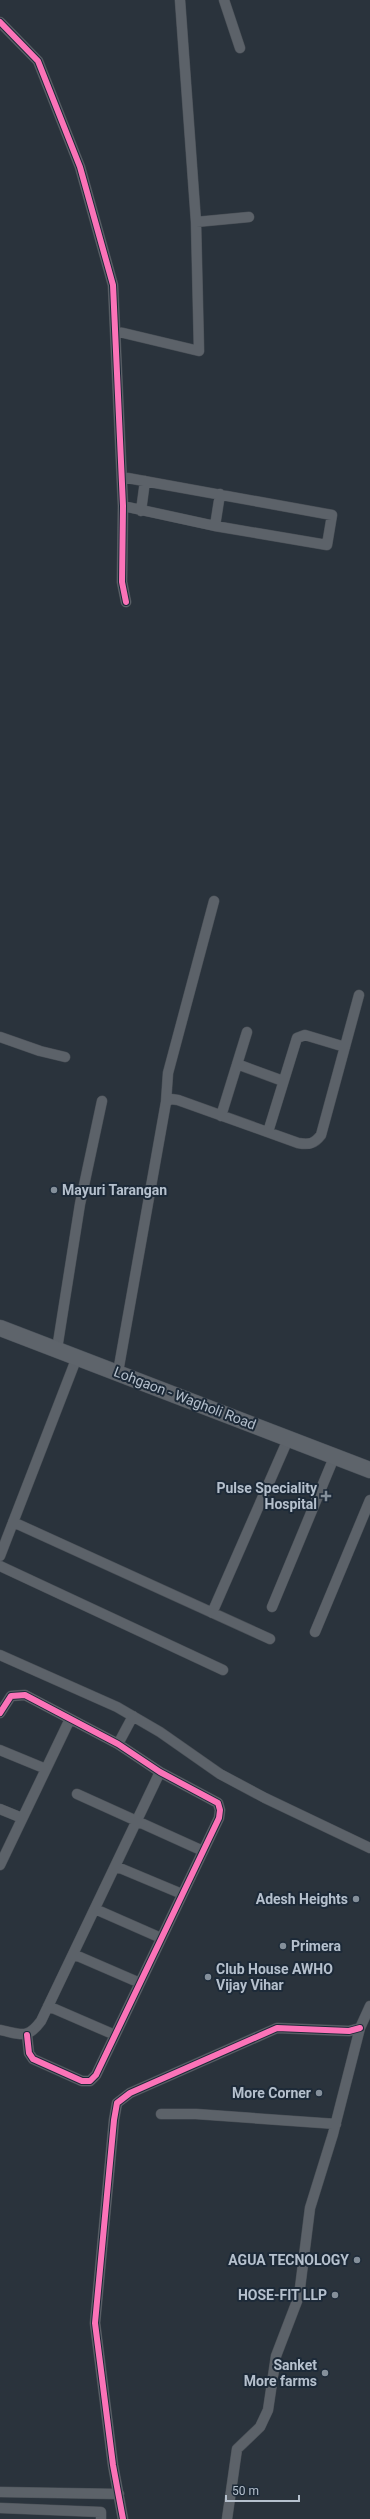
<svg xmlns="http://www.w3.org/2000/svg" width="370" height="2519" viewBox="0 0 370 2519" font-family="Roboto,sans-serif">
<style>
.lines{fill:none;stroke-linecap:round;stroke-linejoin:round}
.minor-casing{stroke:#494f56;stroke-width:11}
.primary-casing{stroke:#495058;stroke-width:17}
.minor{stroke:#5c6269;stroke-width:10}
.primary{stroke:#5e646b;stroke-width:16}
.cycleway-casing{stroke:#1d2a38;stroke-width:8}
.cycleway{stroke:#fb73b8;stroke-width:6}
.poi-dot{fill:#848f9a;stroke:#1d2a38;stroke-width:1.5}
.labels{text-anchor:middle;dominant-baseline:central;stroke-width:4;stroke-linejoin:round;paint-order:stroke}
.poi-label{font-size:14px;font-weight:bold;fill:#b5c0cd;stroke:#1d2a38;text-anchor:end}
.street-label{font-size:14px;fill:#b5c0cd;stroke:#1d2a38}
</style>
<rect width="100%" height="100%" fill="#2a333c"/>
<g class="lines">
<defs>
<path id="minor" d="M224 0 240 48
M0 22 38 61 80 167 113 285 123 506 122 582 126 602
M196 222 249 217
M115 331 199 351 196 222 180 0
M122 477 332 515 327 545 215 526 123 506
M141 511 145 481
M215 526 220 494
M0 1037 40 1051 65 1057
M237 1064 283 1081
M166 1102 168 1073 214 901
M221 1116 247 1032
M268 1132 297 1038 305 1035 345 1047
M57 1349 80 1204 102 1101
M118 1372 166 1102 171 1099 178 1100 298 1143C309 1145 314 1144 321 1135L359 995
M13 1522 270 1639
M0 1556 77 1357
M0 1566 223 1670
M272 1607 335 1455
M212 1613 289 1437
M315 1632 370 1500
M0 1655 117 1707 160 1732 220 1774 265 1798 370 1848
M0 1713 11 1696 25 1695 118 1744 160 1772 218 1803 220 1810 219 1818 96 2075 90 2081H82L33 2059 29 2053 27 2035
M118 1744 133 1716
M0 1750 46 1769
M77 1794 203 1851
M0 1809 22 1818
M0 1865 70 1719
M115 1866 182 1894
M95 1909 161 1938
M73 1954 140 1983
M48 2006 115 2035
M0 2030C21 2034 27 2040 41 2021L160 1772
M161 2114H196L336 2124
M0 2492 119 2494
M0 2508 101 2512V2519
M123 2519 113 2465 95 2323 114 2120 117 2103 130 2093 277 2028 349 2031 360 2028
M227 2519 237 2449 260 2427 268 2410 276 2356 299 2296 310 2208 333 2134 360 2028 370 2006"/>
<path id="primary" d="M0 1328 370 1470"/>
</defs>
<!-- minor casing -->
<use href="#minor" class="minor-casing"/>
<!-- primary casing -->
<use href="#primary" class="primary-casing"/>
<!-- minor -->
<use href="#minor" class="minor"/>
<!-- primary -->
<use href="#primary" class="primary"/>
<defs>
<path id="cycleway" d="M0 22 38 61 80 167 113 285 123 506 122 582 126 602
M0 1713 11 1696 25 1695 118 1744 160 1772 218 1803 220 1810 219 1818 96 2075 90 2081H82L33 2059 29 2053 27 2035
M123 2519 113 2465 95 2323 114 2120 117 2103 130 2093 277 2028 349 2031 360 2028"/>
</defs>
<!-- cycleway casing -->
<use href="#cycleway" class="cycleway-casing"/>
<!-- cycleway -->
<use href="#cycleway" class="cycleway"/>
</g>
<!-- markers -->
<g class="poi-dot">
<circle cx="54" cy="1190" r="4"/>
<path d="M324 1490h4v4h4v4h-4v4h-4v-4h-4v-4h4z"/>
<circle cx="356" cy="1899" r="4"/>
<circle cx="283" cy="1946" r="4"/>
<circle cx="208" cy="1977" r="4"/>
<circle cx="319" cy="2093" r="4"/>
<circle cx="357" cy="2260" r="4"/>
<circle cx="335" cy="2295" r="4"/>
<circle cx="325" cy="2373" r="4"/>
</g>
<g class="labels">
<!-- poi labels -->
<g class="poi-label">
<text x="62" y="1190" text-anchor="start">Mayuri Tarangan</text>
<text x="317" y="1488">Pulse Speciality<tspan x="317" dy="16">Hospital</tspan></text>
<text x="348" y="1899">Adesh Heights</text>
<text x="291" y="1946" text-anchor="start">Primera</text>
<text x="216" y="1969" text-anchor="start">Club House AWHO<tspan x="216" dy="16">Vijay Vihar</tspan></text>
<text x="311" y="2093">More Corner</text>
<text x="349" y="2260">AGUA TECNOLOGY</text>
<text x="327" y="2295">HOSE-FIT LLP</text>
<text x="317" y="2365">Sanket<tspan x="317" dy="16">More farms</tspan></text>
</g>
<!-- street labels -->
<g class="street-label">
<text transform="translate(185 1398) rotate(21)">Lohgaon - Wagholi Road</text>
</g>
</g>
<!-- scale -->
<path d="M226 2495v6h73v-6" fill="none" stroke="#b5c0cd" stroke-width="2"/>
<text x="232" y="2495" font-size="12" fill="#b5c0cd" stroke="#1d2a38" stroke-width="3" paint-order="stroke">50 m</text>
</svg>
